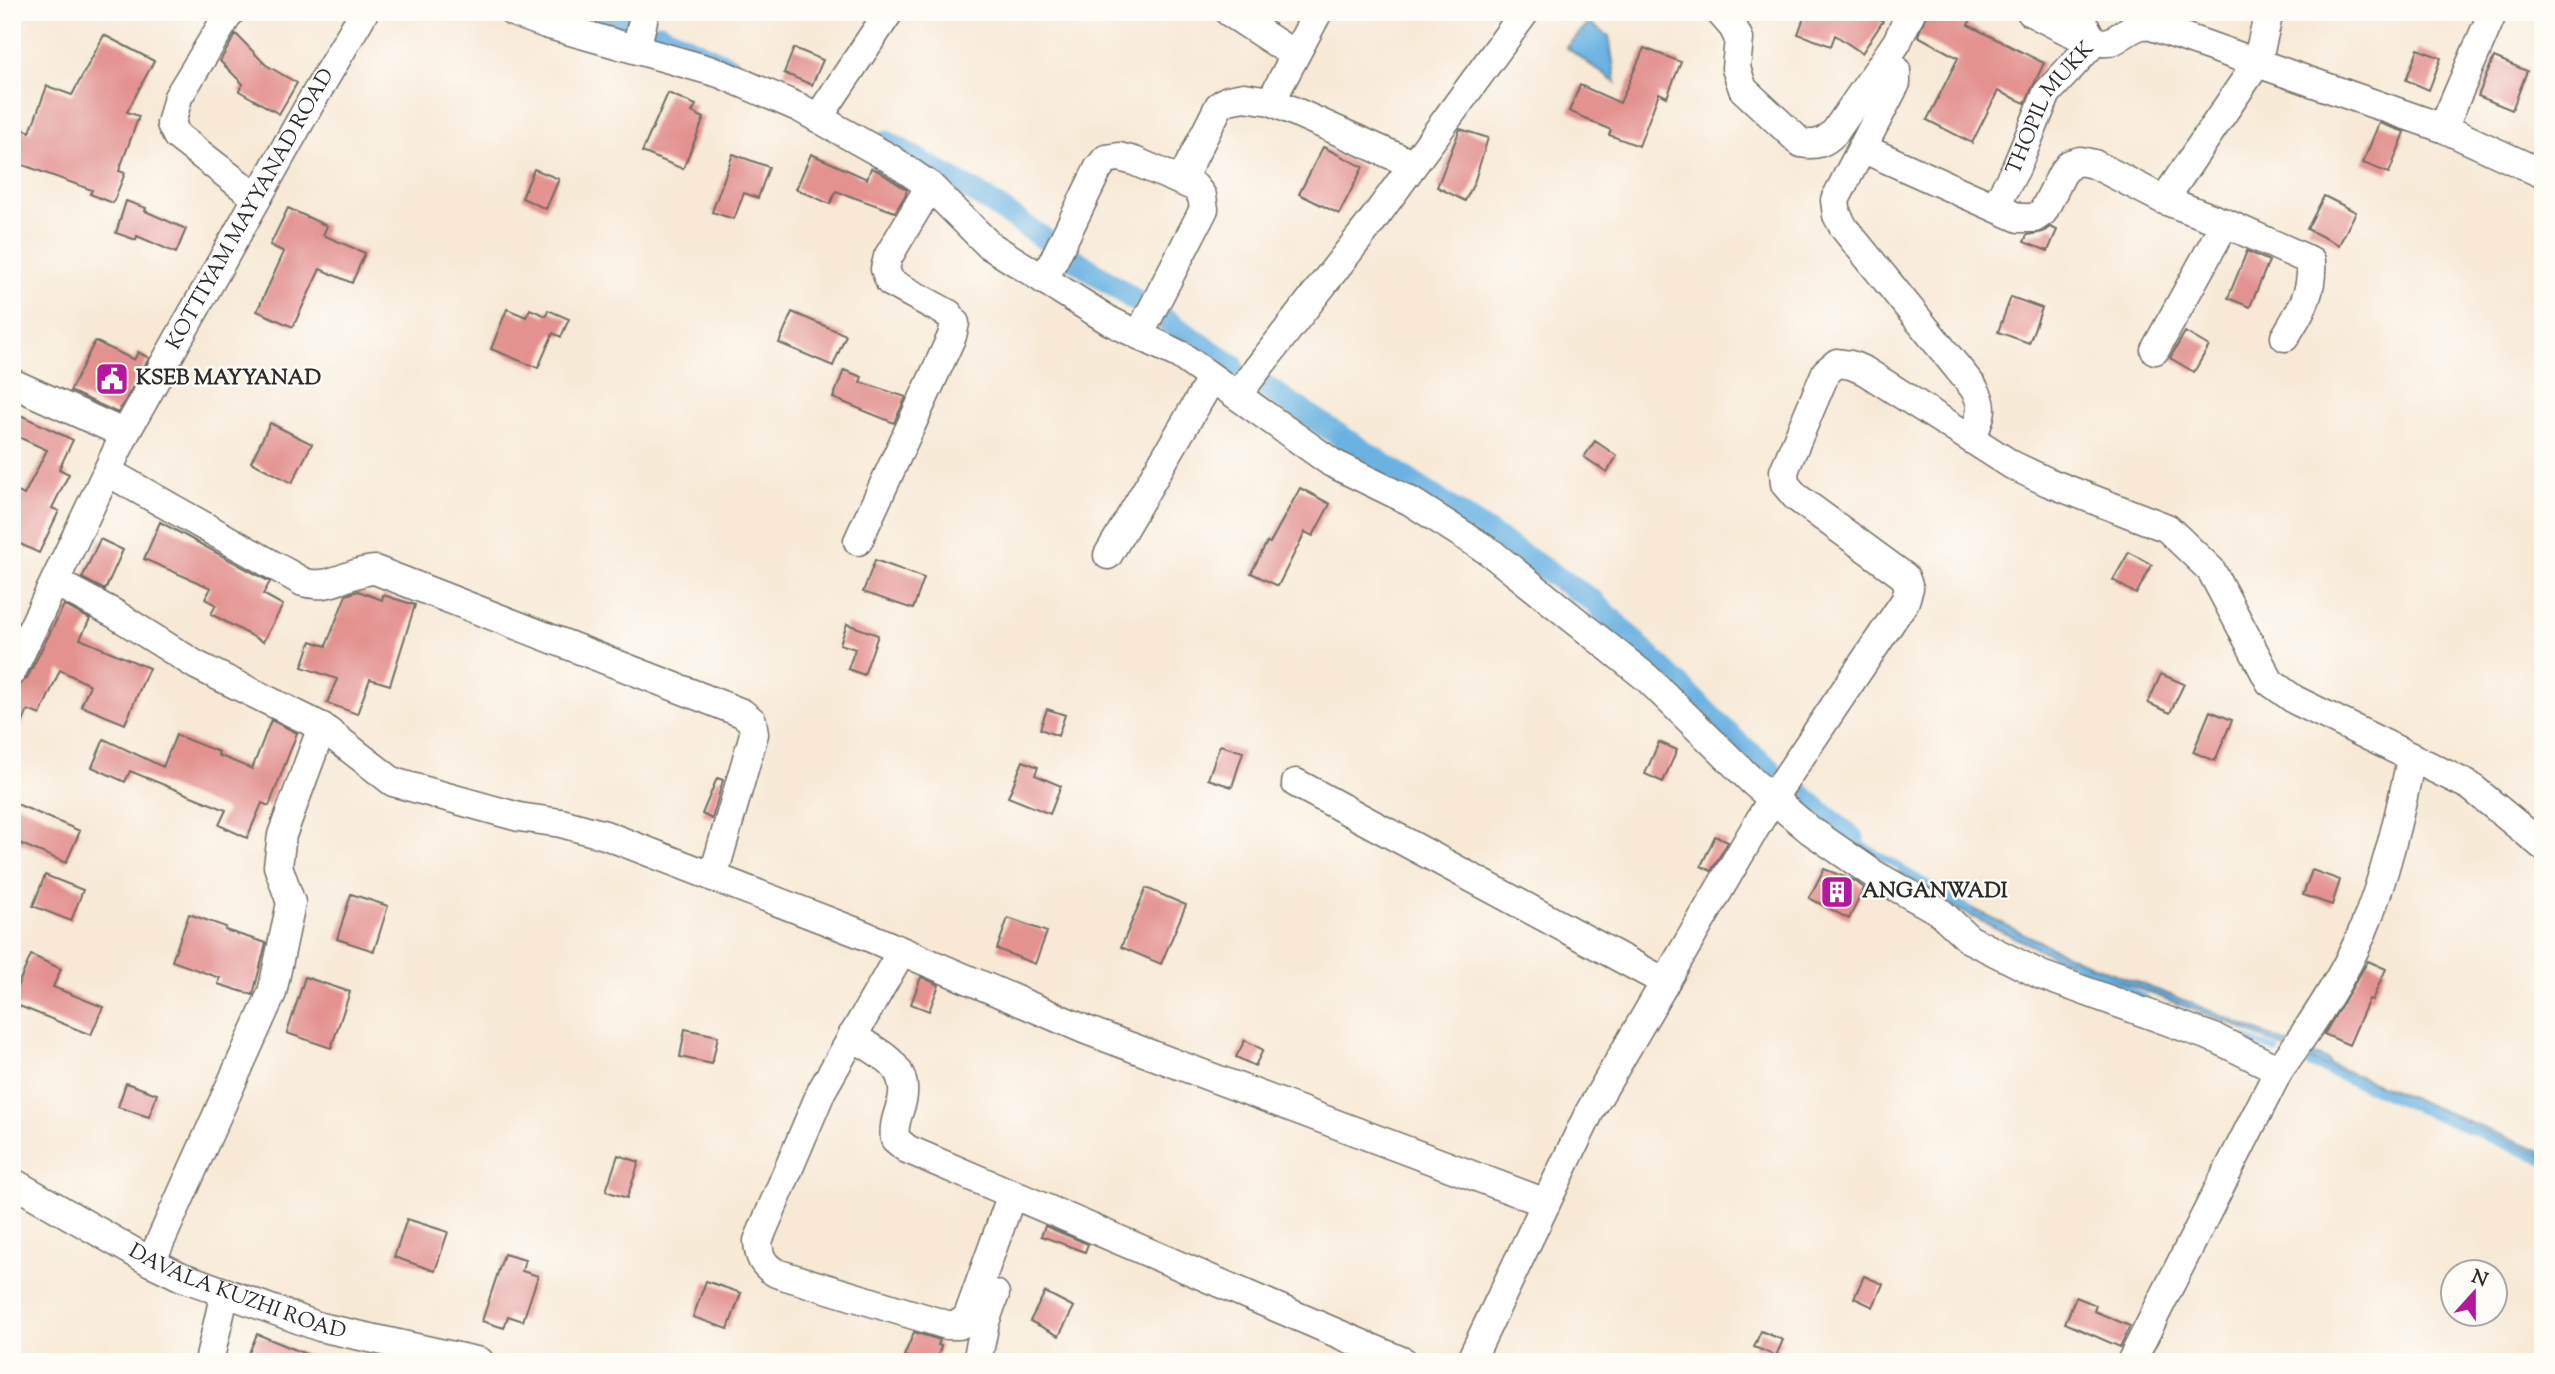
<svg xmlns="http://www.w3.org/2000/svg" width="2555" height="1374" viewBox="0 0 2555 1374" font-family="'Sorts Mill Goudy',serif">
<style>
.water{fill:#6bb2e2;stroke:#4b6e86;stroke-width:2}
.lines{fill:none;stroke-linecap:round;stroke-linejoin:round}
.stream{stroke:#6bb2e2;stroke-width:7}
.canal{stroke:#6bb2e2;stroke-width:23}
.building{fill:#e3928f}
.minor-casing{stroke:#726e66;stroke-width:31}
.minor{stroke:#fff;stroke-width:28}
.labels{text-anchor:middle;dominant-baseline:central;stroke-width:5;stroke-linejoin:round;paint-order:stroke}
.street-label{font-size:21px;fill:#2b2b2b;stroke:#fdfcf7}
.poi-label{font-size:21px;font-weight:bold;fill:#2b2b2b;stroke:#fdfcf7;text-anchor:start}
</style>
<rect width="100%" height="100%" fill="#fdfcf7"/>
<filter id="ink" filterUnits="userSpaceOnUse"><feTurbulence type="fractalNoise" baseFrequency=".0143" numOctaves="2"/><feDisplacementMap in="SourceGraphic" scale="14" xChannelSelector="R" yChannelSelector="G"/><feConvolveMatrix kernelMatrix="1 2 1 2 8 2 1 2 1" color-interpolation-filters="sRGB"/></filter>
<filter id="wash" filterUnits="userSpaceOnUse"><feTurbulence type="fractalNoise" baseFrequency=".00686" numOctaves="4" result="noise"/><feDisplacementMap in="SourceGraphic" scale="28" xChannelSelector="R" yChannelSelector="G"/><feGaussianBlur stdDeviation="1.57" result="paint"/><feColorMatrix in="noise" values="0 0 0 0 0 0 0 0 0 0 0 0 0 0 0 0 0 1.4 0 .05"/><feComposite in="paint" operator="in"/></filter>
<g filter="url(#wash)">
<rect width="100%" height="100%" fill="#f7e9d5"/>
<!-- water -->
<path class="water" d="M1589 23 1609 36 1616 83 1566 47Z
M1897 872 2076 959 2191 1003 2329 1061V1064L2543 1152V1157L2488 1134 2426 1113 2234 1025 2051 955 1920 891Z"/>
<g class="lines">
<!-- stream -->
<path class="stream" d="M1853 839 1969 909
M2073 963 2144 998
M2246 1039 2277 1051
M2308 1064 2543 1161"/>
<!-- canal -->
<path class="canal" d="M576 12 623 25
M659 34 729 67
M887 142 978 194 1043 238
M1074 259 1136 301
M1167 321 1233 366
M1264 386 1593 601 1738 743 1770 769
M1799 793 1853 839"/>
</g>
<g id="blocks">
<!-- building -->
<path class="building" d="M1806 12H1869L1883 21 1862 53 1835 35 1831 46 1798 34Z
M1927 12H1975L1968 25 2044 63 2025 103 1998 91 1972 143 1927 120 1958 58 1918 36Z
M236 34 266 65 297 83 279 114 239 91 243 84 220 61Z
M104 35 154 61 127 112 139 116 119 171 125 173 113 203 90 194 92 190 12 161V145L19 127 30 132 47 86 72 95Z
M794 48 823 60 812 85 784 73Z
M1644 48 1681 62 1667 97 1659 93 1639 146 1609 135 1611 130 1569 111 1580 85 1620 103Z
M2418 49 2441 58 2429 90 2406 80Z
M2494 57 2527 71 2512 110 2478 96Z
M668 93 696 105 692 112 704 118 683 169 642 152Z
M2379 123 2405 132 2389 173 2363 163Z
M1460 129 1488 138 1474 183 1465 201 1437 187Z
M1323 147 1363 167 1339 214 1299 194Z
M733 154 769 167 758 198 744 193 734 219 712 212Z
M811 154 867 179 871 168 878 171 907 190 905 196 895 212 836 191 830 204 796 189Z
M534 169 559 179 546 209 522 198Z
M2324 196 2356 212 2339 245 2307 229Z
M126 201 146 208 145 211 186 229 176 253 137 236 136 240 116 233Z
M288 208 327 226 323 235 365 253 352 283 320 269 293 327 257 311 284 252 270 245Z
M2050 227 2057 230 2048 251 2024 242 2027 235 2043 232Z
M2247 251 2269 261 2250 307 2228 298Z
M2011 297 2042 308 2029 343 1998 332Z
M507 309 526 317 530 309 546 316 548 310 569 319 561 337 553 333 538 368 491 349Z
M792 312 846 335 833 366 779 343Z
M2185 332 2209 346 2194 372 2170 358Z
M95 341 134 360 138 352 149 358 118 413 70 391Z
M844 370 862 377 860 382 906 397 894 423 833 398Z
M12 411 73 440 59 469 69 474 52 508 59 511 39 553 12 540V489L24 495 47 450 12 434Z
M270 423 312 444 292 483 251 462Z
M1595 441 1617 456 1607 472 1584 457Z
M1300 488 1330 504 1313 536 1305 532 1278 586 1251 573 1267 542 1270 543Z
M160 522 270 582 263 594 283 605 263 642 211 614 216 605 205 599 211 588 144 559Z
M100 539 123 550 105 590 82 578Z
M2129 552 2152 565 2136 594 2113 580Z
M875 560 924 578 913 609 863 592Z
M358 591 382 600 383 595 415 605 390 685 370 679 357 714 327 703 337 679 302 667 311 641 326 646 346 595Z
M64 605 90 619 80 639 149 668 125 724 81 706 90 685 60 670 40 715 28 710 12 747V696L16 687 27 678Z
M847 624 878 635 864 675 848 669 855 649 840 644Z
M2161 674 2184 684 2170 713 2148 703Z
M1047 709 1065 715 1058 736 1040 729Z
M2210 711 2232 720 2215 761 2193 752Z
M271 720 297 733 269 806 262 803 247 838 219 825 226 810 130 771 125 782 92 767 104 739 163 767 176 735 219 752 218 755 252 769Z
M1659 742 1677 750 1663 782 1645 774Z
M1220 745 1243 752 1232 787 1208 779Z
M1023 761 1038 767 1035 775 1061 786 1050 814 1008 797Z
M717 778 723 780 712 819 702 814Z
M12 802 80 831 66 863 12 840Z
M1715 836 1728 842 1711 871 1701 866Z
M1824 869 1855 881 1864 888 1849 919 1809 898Z
M2312 870 2340 880 2332 905 2303 895Z
M45 875 83 890 71 921 33 906Z
M1146 888 1186 905 1161 964 1121 947Z
M351 894 388 906 374 951 337 939Z
M189 914 226 927 225 930 266 943 253 995 218 984 220 978 172 961Z
M1008 918 1047 932 1035 964 997 949Z
M31 955 61 969 53 987 103 1007 91 1035 12 1003V998Z
M2368 961 2386 969 2372 1000 2369 999 2349 1045 2324 1034Z
M305 977 350 992 331 1048 287 1033Z
M921 977 939 985 929 1011 911 1004Z
M685 1029 718 1036 712 1064 680 1057Z
M1245 1040 1263 1050 1255 1066 1236 1057Z
M126 1083 157 1094 149 1117 118 1107Z
M618 1155 639 1162 627 1198 606 1191Z
M407 1219 448 1232 435 1271 394 1257Z
M1045 1226 1088 1244 1085 1252 1041 1236Z
M504 1254 525 1260 522 1271 538 1276 523 1321 508 1316 504 1328 482 1321Z
M1864 1276 1883 1284 1873 1307 1854 1298Z
M706 1281 741 1293 728 1329 693 1317Z
M1045 1292 1074 1307 1059 1336 1030 1321Z
M2076 1297 2096 1305 2094 1311 2130 1326 2120 1347 2065 1323Z
M1761 1331 1783 1340 1776 1356 1754 1347Z
M914 1332 940 1340 938 1345 941 1346 936 1362H921L904 1356Z
M257 1334 323 1361V1362H245Z"/>
</g>
</g>
<g filter="url(#ink)">
<use href="#blocks" fill-opacity="0" stroke="#726e66" stroke-width="2"/>
<g class="lines">
<defs>
<g id="minor">
<path d="M230 12 178 97 171 124 177 136 257 198"/>
<path d="M513 12 546 24 719 73 800 108 891 159 930 186 989 245 1110 321 1180 355 1332 463 1410 501 1490 552 1647 678 1754 783 1810 830 1875 875 1939 911 1969 939 2041 975 2217 1039 2279 1070C2308 1030 2343 979 2362 933 2385 878 2399 818 2411 759"/>
<path d="M1229 12 1295 55"/>
<path d="M1720 12 1733 27 1739 39 1736 68 1743 89 1801 143C1816 146 1824 143 1835 132L1897 42 1911 12"/>
<path d="M2031 12C2048 20 2095 49 2112 41 2125 35 2131 26 2146 24L2443 128 2543 174"/>
<path d="M1897 42 1886 59 1896 70V83L1835 200 1837 215 1844 228 1973 387C1987 408 1980 416 1972 438"/>
<path d="M636 49 645 12"/>
<path d="M1271 101 1318 12"/>
<path d="M818 118 889 12"/>
<path d="M2443 128 2493 12"/>
<path d="M1862 148 2019 218H2034L2043 212 2062 174 2070 164 2080 161 2094 164 2164 200 2225 223 2311 261C2313 294 2301 310 2285 337"/>
<path d="M1181 181 1219 106 1228 100 1244 97 1271 101 1412 164"/>
<path d="M2164 200 2257 63 2269 12"/>
<path id="s1" d="M1995 207 2016 168 2047 93 2094 42 2085 27"/>
<path d="M1044 280 1098 169 1106 159 1119 157 1134 161 1195 187 1202 196 1204 209 1139 335"/>
<path d="M2155 350 2225 223"/>
<path d="M12 383 125 434"/>
<path d="M1237 395 1370 224 1525 12"/>
<path d="M108 472 303 582C331 591 348 571 375 570L742 713 752 721 754 734 713 877"/>
<path d="M858 541 952 336 955 323 949 314 890 282 885 269 888 257 930 186"/>
<path d="M1108 555 1212 378"/>
<path d="M55 582 115 614 196 665 322 727 393 782 519 817 561 823 605 835 864 935 1086 1030 1546 1203"/>
<path id="s2" d="M12 671 125 434 311 102 364 12"/>
<path d="M1296 783 1665 982"/>
<path d="M901 952 822 1090 758 1241C759 1257 762 1264 776 1273L947 1325H959L968 1316 1012 1194"/>
<path d="M852 1036C878 1053 910 1065 902 1101 898 1115 893 1125 895 1139L907 1149 1404 1362"/>
<path id="s3" d="M12 1182 151 1262 180 1276 320 1327 480 1362"/>
<path d="M151 1262 272 993 291 903 278 866 282 835 322 727"/>
<path d="M209 1362 225 1292"/>
<path d="M977 1362 985 1322 995 1294"/>
<path d="M1470 1362 1590 1111 1772 799 1905 601 1909 588 1905 577 1796 497 1785 484 1784 471 1826 372 1837 363 1851 365 1865 371 2012 465 2048 482 2167 528 2211 570 2270 682 2295 700 2470 786 2543 846"/>
<path d="M2131 1362 2279 1070"/>
</g>
</defs>
<!-- minor casing -->
<use href="#minor" class="minor-casing"/>
<!-- minor -->
<use href="#minor" class="minor"/>
</g>
</g>
<!-- icons -->
<defs>
<symbol id="civic-square" viewBox="-11 -11 22 22"><rect x="-9" y="-9" width="18" height="18" rx="4" fill="#b5179e" stroke="#fdfcf7"/><path d="M-.6-6.5H3V-4.5H.6V-3L4-1V1h2V6H-6V1h2V-1L-.6-3ZM-1.2 2.5V6h2.4V2.5Z" fill="#fff"/></symbol>
<symbol id="building-square" viewBox="-11 -11 22 22"><rect x="-9" y="-9" width="18" height="18" rx="4" fill="#b5179e" stroke="#fdfcf7"/><path d="M-4-6H4V6H1V3H-1V6H-4ZM-2.5-4.3h1.7v1.8h-1.7ZM.8-4.3h1.7v1.8H.8ZM-2.5-1h1.7V.8h-1.7ZM.8-1h1.7V.8H.8Z" fill="#fff"/></symbol>
</defs>
<g fill-rule="evenodd">
<use href="#civic-square" x="93" y="360" width="38" height="38"/>
<use href="#building-square" x="1818" y="873" width="38" height="38"/>
</g>
<g class="labels">
<!-- street labels -->
<g class="street-label">
<text stroke="none"><textPath href="#s1" startOffset="114">THOPIL MUKK</textPath></text>
<text stroke="none"><textPath href="#s2" startOffset="520">KOTTIYAM MAYYANAD ROAD</textPath></text>
<text stroke="none"><textPath href="#s3" startOffset="252">DAVALA KUZHI ROAD</textPath></text>
</g>
<!-- poi labels -->
<g class="poi-label">
<text x="136" y="379">KSEB MAYYANAD</text>
<text x="1862" y="892">ANGANWADI</text>
</g>
</g>
<!-- margin -->
<rect width="2555" height="1374" fill="none" stroke="#fdfcf7" stroke-width="42"/>
<!-- north arrow -->
<g transform="translate(2474 1293) rotate(21)"><circle r="33" fill="#fdfcf7" stroke="#a9a8a5" stroke-width="2"/>
<path d="M0-5L12 26L0 18L-12 26Z" fill="#b5179e"/>
<text y="-10" font-size="19" font-weight="bold" text-anchor="middle" fill="#2b2b2b">N</text>
</g>
</svg>
